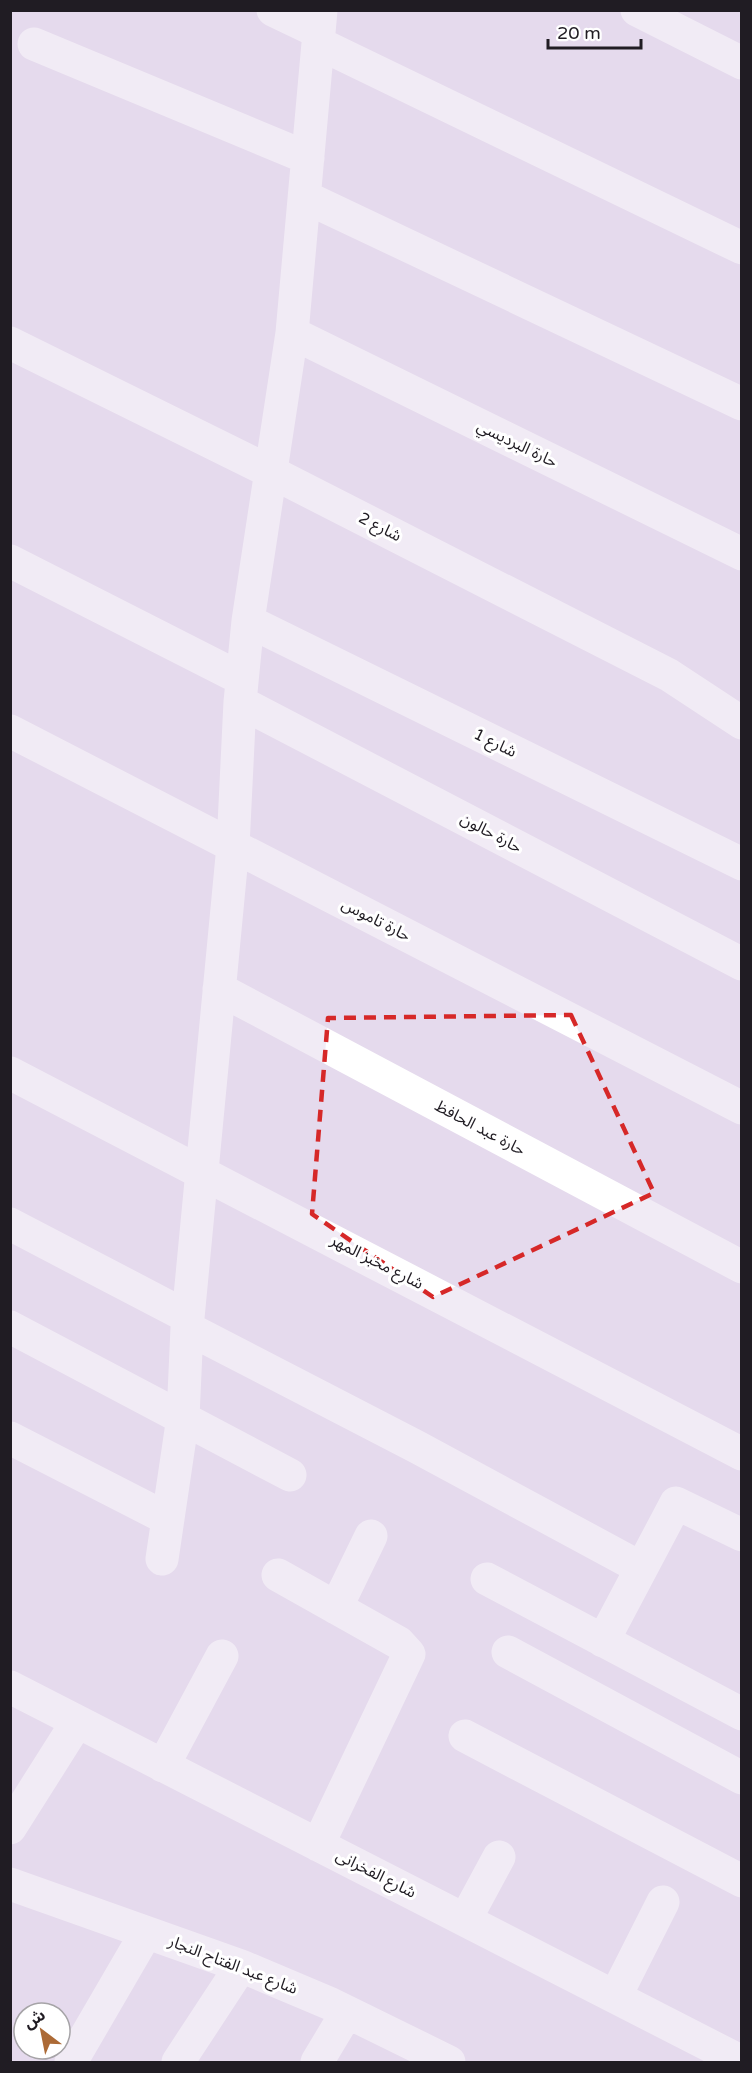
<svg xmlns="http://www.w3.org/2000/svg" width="752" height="2073" viewBox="0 0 752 2073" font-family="'Varela Round','Noto Sans Arabic',sans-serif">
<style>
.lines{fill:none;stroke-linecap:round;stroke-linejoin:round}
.street{stroke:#fff;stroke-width:33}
.marked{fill:none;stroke:#d62828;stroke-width:4.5;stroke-dasharray:12 8;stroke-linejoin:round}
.labels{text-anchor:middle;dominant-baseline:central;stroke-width:6;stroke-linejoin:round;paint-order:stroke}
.street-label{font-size:16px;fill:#201c23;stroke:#fff}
</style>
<rect width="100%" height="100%" fill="#e5daed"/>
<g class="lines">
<!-- street -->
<path class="street" d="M273 10 319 32
M637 10 742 63
M318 43 742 248
M34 44 308 158
M305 197 742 404
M292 333 742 554
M10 343 271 472 669 675 742 723
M10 561 242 679
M248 621 742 864
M240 702 742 964
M10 731 742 1108
M219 989 742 1267
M10 1073 742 1454
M10 1224 188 1317
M10 1327 290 1475
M187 1328 417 1447 641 1568
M10 1438 168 1519
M162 1559 183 1417 187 1328 233 846 240 702 248 621 292 333 321 10
M278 1575 399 1643 409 1654 318 1845
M487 1579 742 1714
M336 1608 371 1536
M603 1641 676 1503 742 1535
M508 1652 742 1778
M10 1687 742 2062
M465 1736 742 1881
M163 1766 222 1656
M10 1828 77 1722
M10 1884 241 1966 331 2004 449 2062
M465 1920 499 1857
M615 1997 663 1902
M71 2062 146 1933
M178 2062 241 1966
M317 2062 347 2012"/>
</g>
<!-- marked area -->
<path d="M0 0H752V2073H0ZM571 1015 654 1193 433 1297 312 1214 328 1018Z" fill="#e5daed" fill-opacity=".55" fill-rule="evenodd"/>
<path class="marked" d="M571 1015 654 1193 433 1297 312 1214 328 1018Z"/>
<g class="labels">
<!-- street labels -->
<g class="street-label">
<text transform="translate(517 444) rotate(26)">حارة البرديسي</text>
<text transform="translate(380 527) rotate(27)">شارع 2</text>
<text transform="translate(495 743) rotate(26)">شارع 1</text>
<text transform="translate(491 833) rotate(28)">حارة حالون</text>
<text transform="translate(376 920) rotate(27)">حارة تاموس</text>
<text transform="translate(480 1128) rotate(28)">حارة عبد الحافظ</text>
<text transform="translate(377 1262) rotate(27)">شارع مخبز المهر</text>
<text transform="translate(376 1874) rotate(27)">شارع الفخرانى</text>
<text transform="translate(233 1965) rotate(21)">شارع عبد الفتاح النجار</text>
</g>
</g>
<!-- border -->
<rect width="752" height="2073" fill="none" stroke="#201c23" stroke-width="24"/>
<!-- north arrow -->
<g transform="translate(42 2031) rotate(328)"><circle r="28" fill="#ffffff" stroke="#a6a4a7" stroke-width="1.5"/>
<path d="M0-4.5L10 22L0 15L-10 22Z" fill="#ac6a36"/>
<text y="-9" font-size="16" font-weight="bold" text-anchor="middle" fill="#201c23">ش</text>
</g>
<!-- scale -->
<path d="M548 39v9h93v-9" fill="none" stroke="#201c23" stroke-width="3"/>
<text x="557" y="39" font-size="18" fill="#201c23" stroke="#ffffff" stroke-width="4.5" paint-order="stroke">20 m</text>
</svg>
